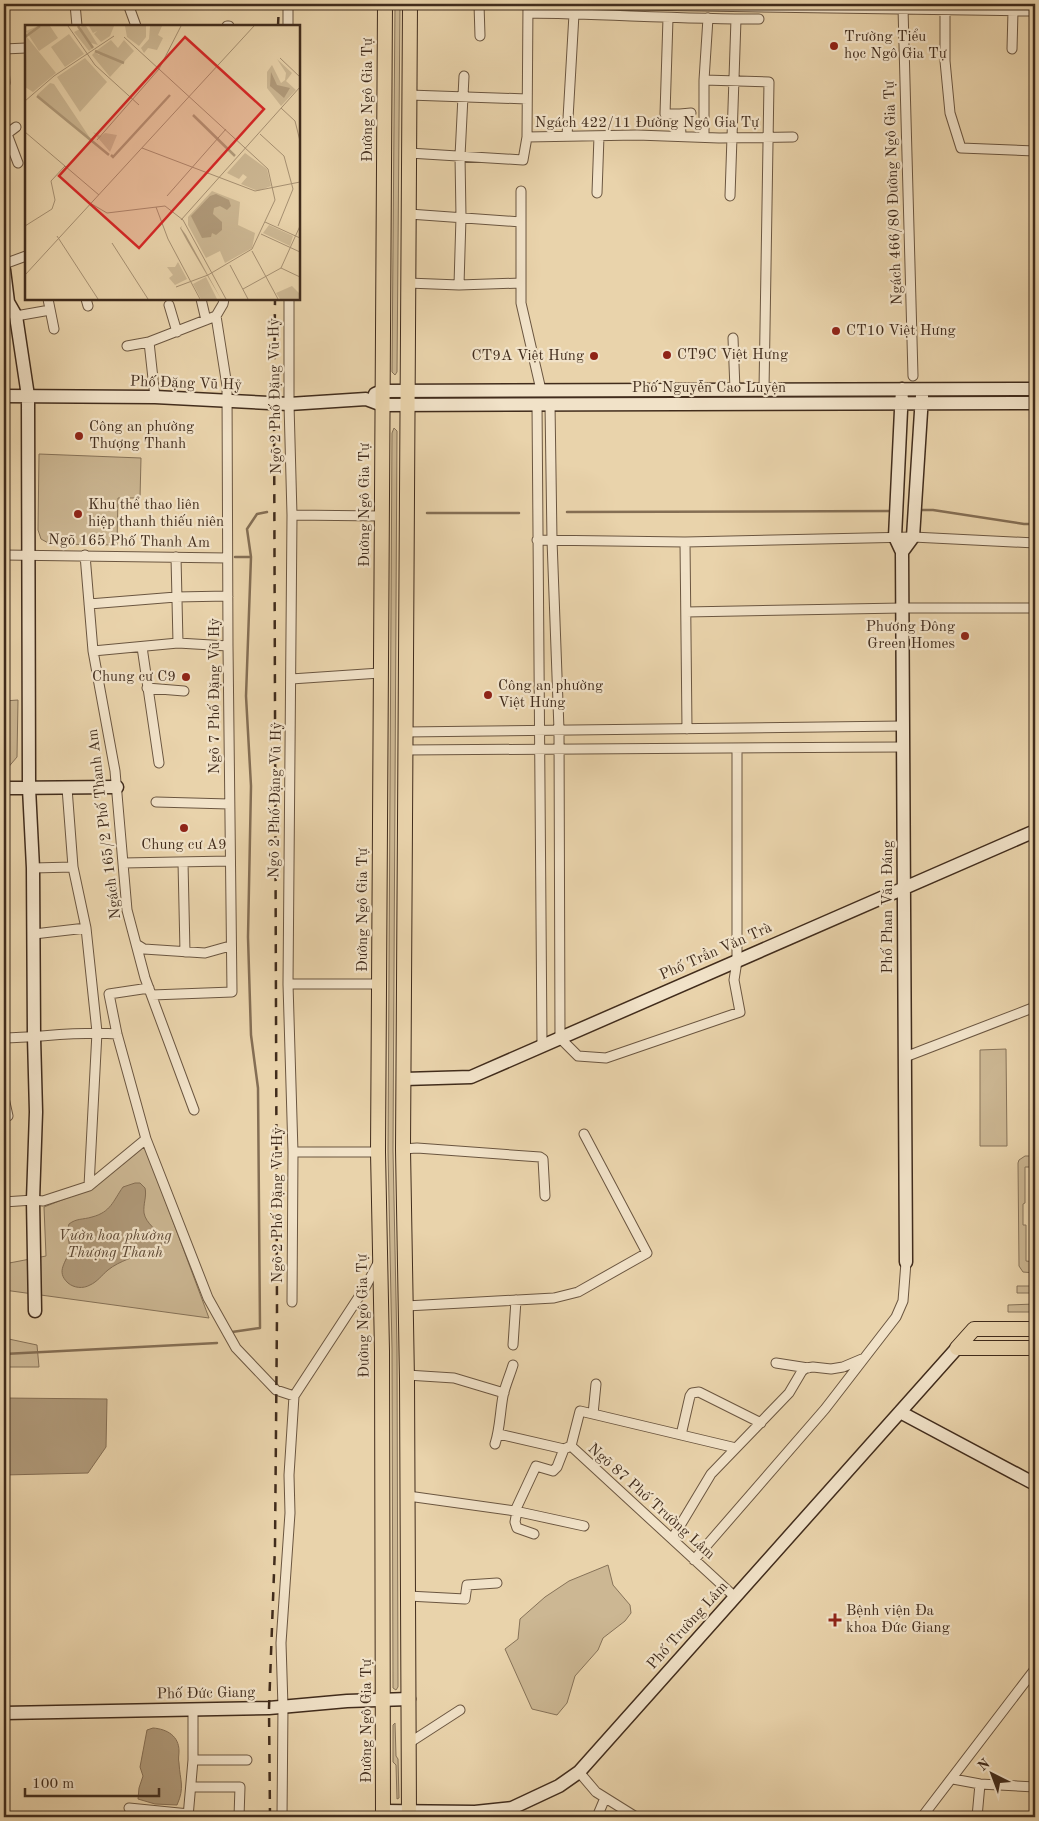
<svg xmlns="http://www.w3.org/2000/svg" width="1039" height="1821" viewBox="0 0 1039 1821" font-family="'Old Standard TT',serif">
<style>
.green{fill:#ccb793;stroke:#867258}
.water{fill:#b09a7a;stroke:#846e54}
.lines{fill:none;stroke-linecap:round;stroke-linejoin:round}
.stream{stroke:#846e54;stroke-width:2.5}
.street-casing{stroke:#6b5640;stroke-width:11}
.secondary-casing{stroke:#412c1c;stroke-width:15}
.primary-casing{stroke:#412c1c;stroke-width:16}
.street{stroke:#f1e2c8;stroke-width:9}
.secondary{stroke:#f1e2c8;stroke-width:12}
.primary{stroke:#e9d3ab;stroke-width:14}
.rail{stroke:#412c1c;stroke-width:2.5;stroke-dasharray:9 9;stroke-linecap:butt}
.poi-dot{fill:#8f2418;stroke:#f1e2c8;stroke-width:2}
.labels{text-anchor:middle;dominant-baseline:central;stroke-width:4.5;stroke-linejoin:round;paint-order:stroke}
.poi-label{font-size:15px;fill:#412c1c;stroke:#f1e2c8;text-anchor:start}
.street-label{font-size:15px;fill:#412c1c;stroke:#f1e2c8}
.park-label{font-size:15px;font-style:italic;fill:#5d4834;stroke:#f1e2c8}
.inset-river{fill:none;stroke:#b09a7a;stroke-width:2.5}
.inset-road{fill:none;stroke:#a69072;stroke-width:1}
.view{fill:#d62828;fill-opacity:0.15;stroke:#d62828;stroke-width:2.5}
.inset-edge{fill:none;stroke:#412c1c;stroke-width:2.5}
</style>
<rect width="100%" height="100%" fill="#e9d3ab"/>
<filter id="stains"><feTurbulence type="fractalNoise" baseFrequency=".004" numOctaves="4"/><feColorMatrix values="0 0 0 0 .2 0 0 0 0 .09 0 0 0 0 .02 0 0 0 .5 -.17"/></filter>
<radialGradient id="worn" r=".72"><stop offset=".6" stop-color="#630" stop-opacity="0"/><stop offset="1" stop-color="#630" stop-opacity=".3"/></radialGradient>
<!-- green -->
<path class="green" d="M395 4H400L397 372 395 375 392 372Z
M394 428 397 431 393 1150 397 1348 398 1687 396 1690 393 1688 392 1349 388 1151 392 433Z
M39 454 141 458 140 498H118L117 545 50 544 41 539 38 530Z
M18 700 17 757 6 770H4V701Z
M1006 1049 1007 1146H980V1050Z
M145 1146 209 1318 4 1290V1264L46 1256 44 1207 95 1187Z
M1025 1156H1035V1167H1025V1203L1023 1204V1225H1026V1261L1035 1262V1273L1023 1272 1019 1266 1018 1163 1019 1160Z
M1017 1286H1035V1293H1017Z
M1035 1304V1312H1008V1305Z
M4 1338 37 1345 39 1367H4Z
M608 1565 613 1585 630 1605 631 1613 625 1621 603 1638 598 1650 575 1676 567 1703 557 1715 532 1709 505 1649 518 1639 520 1619 545 1597 569 1581Z
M395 1723 396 1756 398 1759 399 1798 397 1799 396 1765 393 1762V1725Z"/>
<!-- water -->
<path class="water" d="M135 1183H140L145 1188C147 1196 143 1204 144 1213 146 1224 158 1230 163 1240 160 1256 141 1253 128 1259 121 1262 114 1265 108 1270 102 1275 97 1282 90 1285 83 1289 74 1288 68 1283 55 1271 67 1262 69 1251 71 1241 65 1236 69 1224 77 1218 82 1220 92 1217 111 1212 113 1201 123 1187Z
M4 1398 107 1399 106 1447 88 1473 4 1475Z
M153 1728C167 1729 179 1736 179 1751 179 1755 178 1759 179 1763 180 1781 185 1787 177 1805L155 1804 138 1799 139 1788 143 1776 140 1767 147 1730Z"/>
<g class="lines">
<!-- stream -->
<path class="stream" d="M918 510H933L1024 524H1035
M567 512 892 511
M427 513H519
M235 557H251
M232 1332 260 1328 258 1088 251 1035 248 937 251 786 246 696 251 557 247 529 257 514 267 512
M4 1354 217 1343"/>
<defs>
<path id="street" d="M75 4 77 26
M128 4 136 26
M288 4V26
M479 4 480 36
M571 4 1035 11
M903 8 913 376
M945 10V61L950 113 961 148 1035 151
M528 13C605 14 682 19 759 19
M668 18 665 114H680L681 136
M227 26H229
M4 49 26 48
M1012 49 1013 11
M4 67 5 83
M704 80 769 82 764 390
M409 95 527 99
M680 114 691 113
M7 134 18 163
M4 136 16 127
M567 136 574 14
M527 137 637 135 719 138 793 137
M704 137V80L708 18
M409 153 523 160 527 137 528 4
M521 191V303L541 390
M597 193 599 136
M730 196 736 19
M409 214 521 222
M4 264 26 256
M408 283 459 285 521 283
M459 285 461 217 460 156 464 76
M48 299 54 329
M86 299 88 306
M201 299 206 320
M289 299V404L292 515 288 984 293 1152 292 1302
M169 305 177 332
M16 316 50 310
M733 338 735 390
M149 342 155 397
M127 346 149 342 216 316 223 304 224 299
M537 404 542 1045
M550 404 552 540 559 730 560 1038 578 1056 606 1058 740 1012 734 980 737 961V748
M292 515 381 516
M537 540 685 542 913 537 1035 543
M685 542 687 729
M4 555 227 558
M85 555 93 651 115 771 127 910 145 978 194 1110
M176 557 178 643
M89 604 176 597 228 596
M686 612 902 608H1035
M142 647 159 763
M93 651 178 643 228 646
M291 679 380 673
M147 688 184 691
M405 732 903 726
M405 750 903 747
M67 788 73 867 86 928 97 1032 89 1186
M156 802 229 804
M183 862 185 952
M123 863 230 861
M33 868 73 867
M34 934 86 928
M136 944 144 949 205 953 230 946
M288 984H379
M149 988 109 994 117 1034 146 1139 208 1298 236 1348 276 1390 294 1396 366 1286 378 1263
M152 995 232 992 228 646 227 386 216 316
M4 1038C42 1037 79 1031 117 1034
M905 1057 1035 1007
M4 1098 8 1116
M403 1149 417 1148 540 1157 543 1159 545 1196
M293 1152H378
M4 1202 33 1200 43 1201 89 1186 146 1139
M406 1306 554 1298 578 1292 647 1253 584 1134
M513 1345 516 1300
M776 1363 808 1368
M407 1375 454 1378 504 1393
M593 1414 736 1448
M499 1434 564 1449
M681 1435 690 1396 692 1393 699 1392 761 1423
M495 1444C500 1429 500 1412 503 1396 505 1386 510 1375 513 1365
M571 1446 735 1597
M571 1446 580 1411 593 1414 596 1384
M408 1496 515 1511 536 1466 553 1471 557 1467 564 1449 571 1446
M515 1511 584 1526
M517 1511 515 1522 517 1528 534 1534
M672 1539 711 1474 789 1393 802 1371 806 1368 813 1367 831 1369 843 1367 862 1359
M694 1560 825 1409 896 1317 903 1301 906 1262
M408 1596 465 1599 467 1585 497 1583
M409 1743 460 1710
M193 1760H247
M579 1772 596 1792 636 1817
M953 1779 980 1784 1035 1787
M191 1787H240L239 1817
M129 1808 189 1814
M188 1817 193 1760V1710
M282 1817 283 1707 281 1643 290 1513 289 1475 294 1396
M597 1817 605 1798
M922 1817 1035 1669
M977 1817 980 1784"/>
<path id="secondary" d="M4 270 8 302 16 316 28 396 29 788 33 868 34 1037 36 1112 33 1200 35 1311
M902 389 895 537 902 552 906 1262
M375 394 382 391 1035 389
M4 396 155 397 289 404 366 399 382 405 1035 403
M902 552 913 537 922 396
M4 788 117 787
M404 1079 471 1077 1035 831
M900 1412 1035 1484
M4 1713 269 1708 347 1701 409 1699
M383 1811 475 1812 512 1808 559 1786 579 1772 957 1348"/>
<path id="primary" d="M957 1348 974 1329H1035
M957 1348H1035
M383 1817 382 1351 378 1152 385 4
M409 1817 407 1380 403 1149 410 4"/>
</defs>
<!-- street casing -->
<use href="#street" class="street-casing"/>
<!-- secondary casing -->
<use href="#secondary" class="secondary-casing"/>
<!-- primary casing -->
<use href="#primary" class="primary-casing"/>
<!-- street -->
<use href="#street" class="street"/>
<!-- secondary -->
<use href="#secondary" class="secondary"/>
<!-- primary -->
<use href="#primary" class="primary"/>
<!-- rail -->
<path class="rail" d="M278 26 279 4
M270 1817 269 1708 275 1546 277 1314 274 403 275 299"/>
</g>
<!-- markers -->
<g class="poi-dot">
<circle cx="834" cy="46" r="5"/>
<circle cx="836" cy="331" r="5"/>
<circle cx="667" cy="355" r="5"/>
<circle cx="594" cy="356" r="5"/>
<circle cx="79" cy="436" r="5"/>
<circle cx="78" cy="514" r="5"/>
<circle cx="965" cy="636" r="5"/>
<circle cx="186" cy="677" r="5"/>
<circle cx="488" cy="695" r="5"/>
<circle cx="184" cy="828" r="5"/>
<path d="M832.5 1612.5h5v5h5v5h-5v5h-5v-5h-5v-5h5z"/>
</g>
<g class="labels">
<!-- poi labels -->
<g class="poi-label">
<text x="844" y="37">Trường Tiểu<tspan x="844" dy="17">học Ngô Gia Tự</tspan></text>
<text x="846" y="331">CT10 Việt Hưng</text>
<text x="677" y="355">CT9C Việt Hưng</text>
<text x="584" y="356" text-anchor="end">CT9A Việt Hưng</text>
<text x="89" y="427">Công an phường<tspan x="89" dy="17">Thượng Thanh</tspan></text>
<text x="88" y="505">Khu thể thao liên<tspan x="88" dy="17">hiệp thanh thiếu niên</tspan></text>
<text x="955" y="627" text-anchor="end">Phương Đông<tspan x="955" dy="17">Green Homes</tspan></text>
<text x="176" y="677" text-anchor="end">Chung cư C9</text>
<text x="498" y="686">Công an phường<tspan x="498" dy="17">Việt Hưng</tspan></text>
<text x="184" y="845" text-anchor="middle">Chung cư A9</text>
<text x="846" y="1611">Bệnh viện Đa<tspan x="846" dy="17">khoa Đức Giang</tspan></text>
</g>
<!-- street labels -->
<g class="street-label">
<text transform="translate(368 100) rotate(-90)">Đường Ngô Gia Tự</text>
<text x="647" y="123">Ngách 422/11 Đường Ngô Gia Tự</text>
<text transform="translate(894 193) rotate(-92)">Ngách 466/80 Đường Ngô Gia Tự</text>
<text transform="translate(186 384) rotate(2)">Phố Đặng Vũ Hỷ</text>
<text x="709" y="388">Phố Nguyễn Cao Luyện</text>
<text transform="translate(276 396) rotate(-91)">Ngõ 2 Phố Đặng Vũ Hỷ</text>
<text transform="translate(365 505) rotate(-90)">Đường Ngô Gia Tự</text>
<text transform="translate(129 542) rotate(1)">Ngõ 165 Phố Thanh Am</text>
<text transform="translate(215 696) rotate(-90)">Ngõ 7 Phố Đặng Vũ Hỷ</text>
<text transform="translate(276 800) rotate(-89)">Ngõ 2 Phố Đặng Vũ Hỷ</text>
<text transform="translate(105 824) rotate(-97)">Ngách 165/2 Phố Thanh Am</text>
<text transform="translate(888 907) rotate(-90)">Phố Phan Văn Đáng</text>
<text transform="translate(363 910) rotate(-90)">Đường Ngô Gia Tự</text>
<text transform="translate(716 952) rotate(-24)">Phố Trần Văn Trà</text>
<text transform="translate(278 1205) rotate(-90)">Ngõ 2 Phố Đặng Vũ Hỷ</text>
<text transform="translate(364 1316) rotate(-91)">Đường Ngô Gia Tự</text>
<text transform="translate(651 1502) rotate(42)">Ngõ 87 Phố Trường Lâm</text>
<text transform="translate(688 1626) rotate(-48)">Phố Trường Lâm</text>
<text transform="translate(206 1694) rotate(-1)">Phố Đức Giang</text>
<text transform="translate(367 1721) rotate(-90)">Đường Ngô Gia Tự</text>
</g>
<!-- park labels -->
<g class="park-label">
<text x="115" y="1236">Vườn hoa phường<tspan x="115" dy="17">Thượng Thanh</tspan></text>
</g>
</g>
<!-- overview -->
<g transform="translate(25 25)">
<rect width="275" height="275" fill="#e9d3ab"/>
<path d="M13 1H25L33 13 14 26 1 6ZM57 1H61L73 20 66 18 55 3ZM64 1H89L85 11 76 17 69 9 72 6 68 8ZM100 1H121V12L114 21 102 12ZM125 1H137L133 10 138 13 132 25 123 23 119 28 116 23 124 14ZM55 4 68 23 64 26 49 7ZM44 9 59 29 40 42 26 22ZM2 12 31 48 8 67 0 62ZM86 15 93 23 99 15 109 26 85 52 67 30 70 27 74 30 76 28 71 26ZM60 33 82 57 55 87 32 52ZM252 34 267 48 261 56 271 65 256 81 242 63V47L247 40 256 58 260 55 261 48ZM25 58 29 59 69 119 12 70ZM68 107 76 111 80 108 92 110 85 127ZM220 128 242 144 246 161 233 166 216 159 222 152 218 149 214 154 202 148ZM187 166 215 177 213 200 230 208 227 223 200 238 195 226 181 233 163 200V192ZM244 200 268 211 265 221 238 208ZM153 237 162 254 150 260 144 253 148 250 142 242H150ZM181 252 192 274H176L168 259ZM267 261 275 269V274H255L251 268Z" fill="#ccb793"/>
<path d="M246 47 252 60 265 63 259 73 245 61ZM191 169 204 175 206 181 202 185 195 181 189 183 188 189 197 197V205L191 210 187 208 186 212 177 213 166 191 185 171ZM157 201 156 203 161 210 196 274 162 216 155 203Z" fill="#b09a7a"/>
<path class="inset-river" d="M53 1 68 23M0 12 15 1M70 26 99 38M12 71 84 130M168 90 210 131M86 130 88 132 145 70"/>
<path class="inset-road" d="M43 1 70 40 114 80M99 12 243 144 250 175 227 224 183 250M255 33 275 52M0 76 29 51 89 11M256 83 270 96 275 116M0 107 74 170M235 109 259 131 268 164 253 201M72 115 134 44 156 1M117 123 230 166 275 157M142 171 201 104M65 178 82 188 140 181M140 181 158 195 201 274M131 182 143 214 175 274M156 195 275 62M240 197 275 213M0 201 27 184 30 175 26 156 40 141M236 209 275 227M32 211 73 274M87 218 123 274M227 226 253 274M205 240 223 274M256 243 275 252M0 250 229 1M151 262 183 250M218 264 256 243 275 201"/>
<path class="view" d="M160 12 239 84 114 223 34 151Z"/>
<rect width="275" height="275" class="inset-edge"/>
</g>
<!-- margin -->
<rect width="1039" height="1821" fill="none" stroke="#e9d3ab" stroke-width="20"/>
<rect x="5" y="5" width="1029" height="1811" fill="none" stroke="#412c1c" stroke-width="2.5"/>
<rect x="10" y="10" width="1019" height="1801" fill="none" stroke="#412c1c"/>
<!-- north arrow -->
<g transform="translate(992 1774) rotate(318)" stroke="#f1e2c8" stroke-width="4" paint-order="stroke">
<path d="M0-4L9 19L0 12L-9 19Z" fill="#412c1c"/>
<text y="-8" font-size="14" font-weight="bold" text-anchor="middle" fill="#412c1c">N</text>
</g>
<!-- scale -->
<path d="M25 1788v8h134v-8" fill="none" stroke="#412c1c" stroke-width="2.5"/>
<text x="32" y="1788" font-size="15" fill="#412c1c" stroke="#f1e2c8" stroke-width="4" paint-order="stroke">100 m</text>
<rect width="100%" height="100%" filter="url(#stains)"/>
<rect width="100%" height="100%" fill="url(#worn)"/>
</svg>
